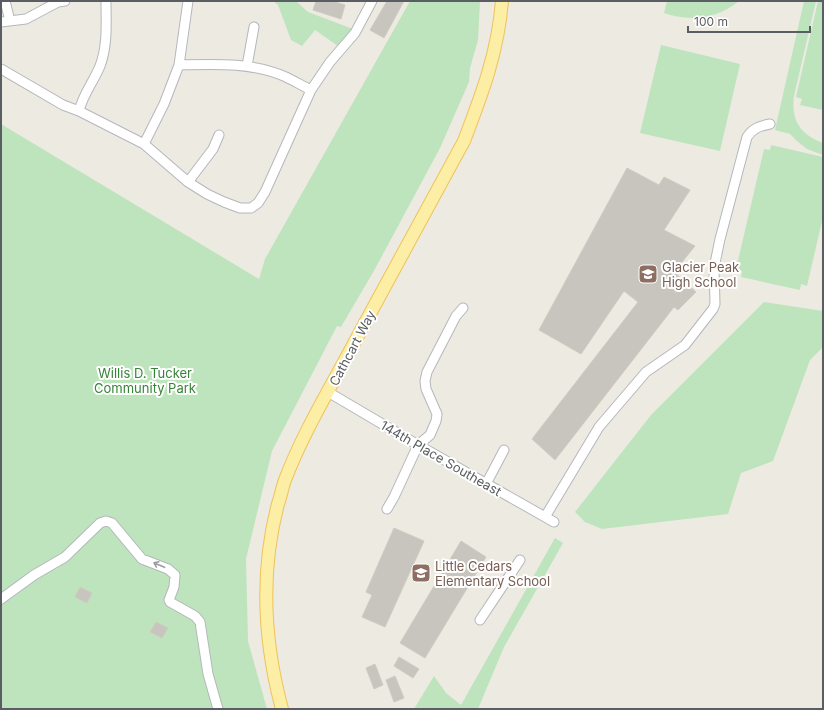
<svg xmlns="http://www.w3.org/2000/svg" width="824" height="710" viewBox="0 0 824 710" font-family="Inter,sans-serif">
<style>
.green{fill:#bee4be}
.building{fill:#c8c5bf;stroke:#d1cbc0}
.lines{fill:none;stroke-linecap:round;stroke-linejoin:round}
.minor-casing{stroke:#b4b7bc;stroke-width:11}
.major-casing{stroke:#eec259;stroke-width:14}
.minor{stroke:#fff;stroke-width:9}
.major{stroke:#fdeea6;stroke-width:12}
.oneway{stroke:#9c9ea1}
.labels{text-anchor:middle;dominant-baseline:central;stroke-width:4;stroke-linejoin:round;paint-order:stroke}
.education-label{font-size:13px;fill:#785e54;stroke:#fff;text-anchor:start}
.street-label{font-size:13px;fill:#5a5e62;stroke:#fff}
.park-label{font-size:13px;fill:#378439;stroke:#fff}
</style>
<rect width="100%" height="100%" fill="#edeae1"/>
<!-- green -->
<path class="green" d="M273 1H296L308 12 353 29 338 46 315 30 302 46 291 40 278 5Z
M410 1H480L478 40 470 68 469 82 440 148 375 269 341 327 337 326 272 451 246 559 248 641 267 709H1V124L259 279 265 259Z
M667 1H739C717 19 691 22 664 13Z
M804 1H816L794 96C791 121 800 134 823 143V155L807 149 797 141 790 134 775 130Z
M818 1H823V110L800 105 802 99 796 97Z
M661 45 740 64 720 151 640 133Z
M771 145 823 157V217L807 286 801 284 800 290 741 277 742 271 736 269 764 149 770 150Z
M764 302 823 311V347L810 360 773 461 741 473 728 514 602 529 585 522 575 512 651 415Z
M555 538 563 543 504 647 478 709H414L434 676 446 693 461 705Z"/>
<!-- building -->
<path class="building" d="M316 1H332L345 5 341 19 313 10Z
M387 1H404L384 38 370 30Z
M627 168 659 185 664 177 690 190 664 230 695 246 674 272 696 292 678 310 674 307 555 460 532 439 638 302 624 291 581 354 539 330Z
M394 528 424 541 385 627 362 617 372 595 366 592Z
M461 541 486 557 425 658 400 643Z
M80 587 92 593 87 603 75 597Z
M156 622 168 628 162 638 150 632Z
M399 657 419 669 413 678 394 666Z
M375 664 383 685 374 689 366 668Z
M395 676 404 698 394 702 386 680Z"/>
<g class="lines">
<defs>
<path id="minor" d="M5 1 10 21
M1 22 26 19 58 2 65 1
M179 65C215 64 252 62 286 77 294 81 303 86 311 90
M247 66 254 27
M1 69 63 105 79 111 144 144 188 182 207 194 224 202 240 208H251L258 203 265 192 311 90 330 62 355 33 372 1
M79 111C83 94 94 81 100 66 108 45 106 22 106 1
M144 144 164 104 179 65 188 1
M188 182 213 149 219 135
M328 392 418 445 554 522
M486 484 504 450
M387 509 394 497 418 445 430 435 436 421 437 414 426 389 425 381 427 372 456 316 463 308
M545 517 599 427 646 372 685 345 713 309 715 304 714 268 720 239 747 137C753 128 760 126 770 124
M1 599 34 575 65 557 100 523 106 521 112 523 142 559 168 569 175 575 174 587 169 600 170 602 195 616 200 622 208 674 218 709
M480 620 520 560"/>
<path id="major" d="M282 709C264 642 260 572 278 504 281 496 282 488 285 480 304 430 334 382 359 334 394 270 429 205 464 141 482 94 498 52 502 1"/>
</defs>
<!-- minor casing -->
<use href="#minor" class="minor-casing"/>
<!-- major casing -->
<use href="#major" class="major-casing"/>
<!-- minor -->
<use href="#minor" class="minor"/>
<!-- major -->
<use href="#major" class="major"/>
</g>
<!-- one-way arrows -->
<defs><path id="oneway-shaft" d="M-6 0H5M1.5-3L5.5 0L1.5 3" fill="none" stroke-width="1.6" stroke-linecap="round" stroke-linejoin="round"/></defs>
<use class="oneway" href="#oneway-shaft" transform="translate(159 565) rotate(-157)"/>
<!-- icons -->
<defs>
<symbol id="school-square" viewBox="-11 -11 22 22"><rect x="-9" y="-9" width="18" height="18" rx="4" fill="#8d6e63" stroke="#fff"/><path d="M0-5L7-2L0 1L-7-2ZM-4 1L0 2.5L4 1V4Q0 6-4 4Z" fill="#fff"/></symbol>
</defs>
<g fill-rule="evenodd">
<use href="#school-square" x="637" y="263" width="22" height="22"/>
<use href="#school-square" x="410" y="562" width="22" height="22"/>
</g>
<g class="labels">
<!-- education labels -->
<g class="education-label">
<text x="662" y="267">Glacier Peak<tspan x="662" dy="15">High School</tspan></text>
<text x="435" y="566">Little Cedars<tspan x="435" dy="15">Elementary School</tspan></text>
</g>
<!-- street labels -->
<g class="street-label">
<text transform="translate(352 348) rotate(-62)">Cathcart Way</text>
<text transform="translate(441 458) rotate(30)">144th Place Southeast</text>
</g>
<!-- park labels -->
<g class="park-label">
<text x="145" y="373">Willis D. Tucker<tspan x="145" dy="15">Community Park</tspan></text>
</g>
</g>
<!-- border -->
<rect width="824" height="710" fill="none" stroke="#5a5e62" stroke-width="4"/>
<!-- scale -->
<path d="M688 26v6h122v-6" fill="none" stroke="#5a5e62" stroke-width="2"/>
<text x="694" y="26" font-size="12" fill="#5a5e62" stroke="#ffffff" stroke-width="3" paint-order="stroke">100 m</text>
</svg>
